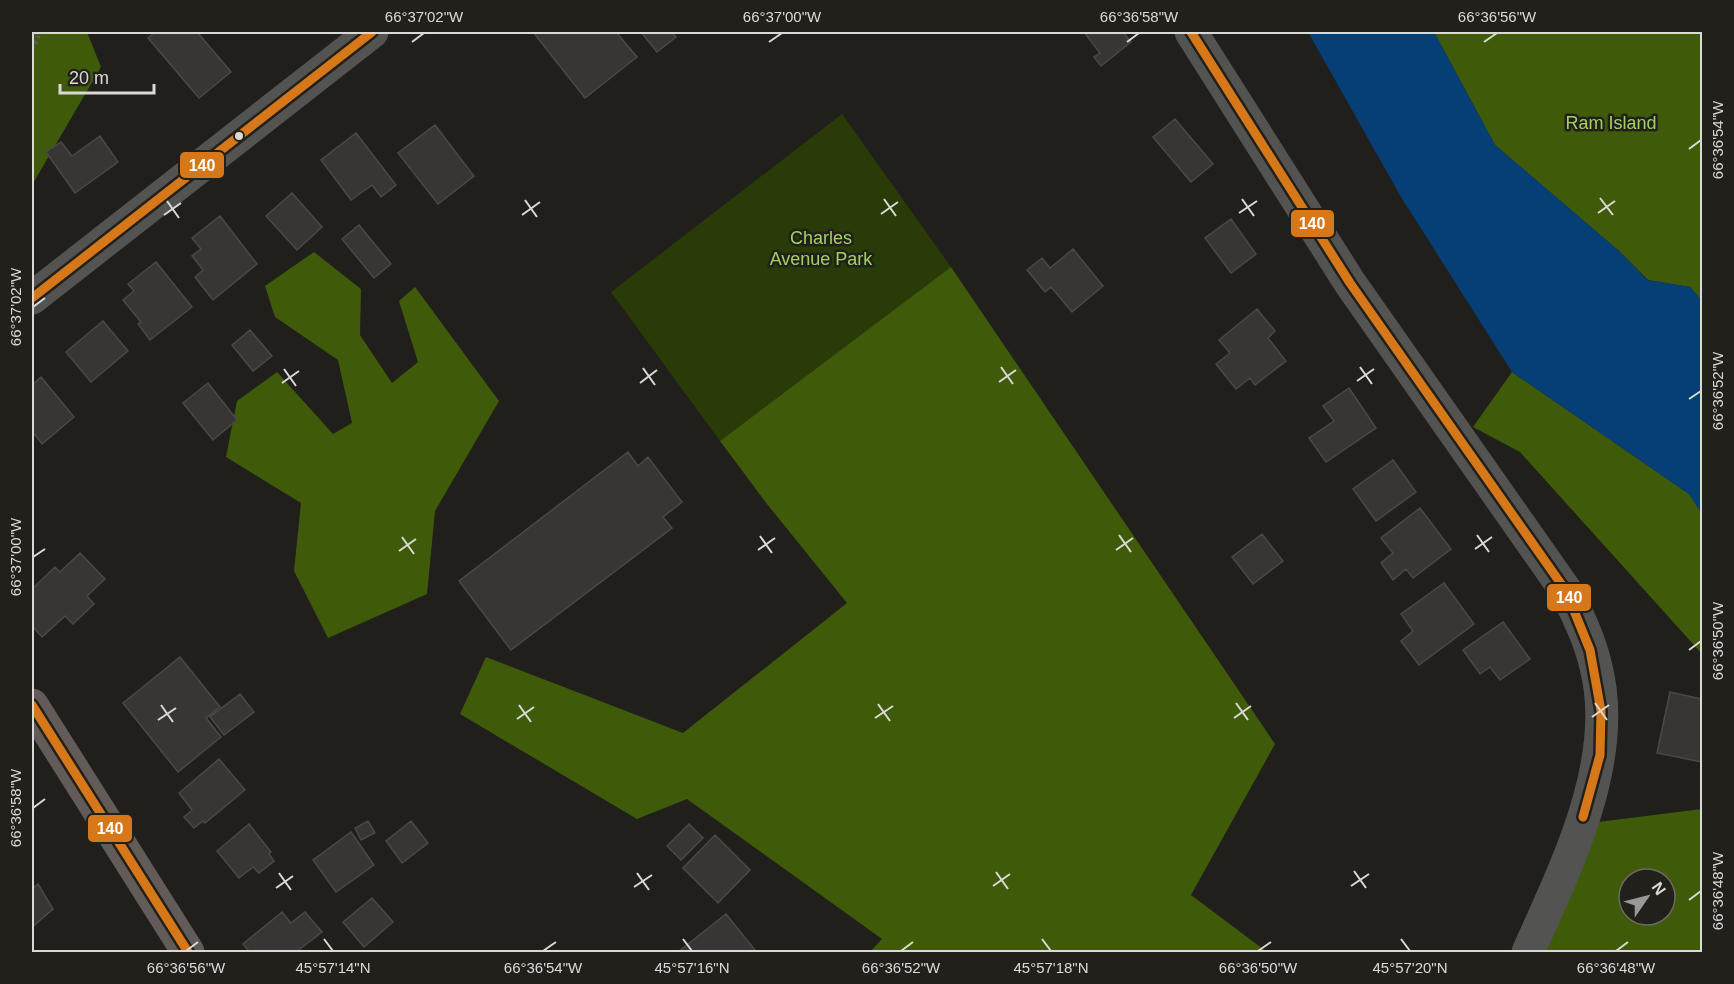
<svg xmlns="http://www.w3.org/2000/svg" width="1734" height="984" viewBox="0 0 1734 984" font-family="Arial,sans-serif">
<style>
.green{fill:#293b07}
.forest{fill:#3f5b0a;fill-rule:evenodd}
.water{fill:#063f76}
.building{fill:#383634;stroke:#4a4948;stroke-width:1.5}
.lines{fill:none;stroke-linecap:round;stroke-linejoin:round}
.path{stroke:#5c5a58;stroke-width:4;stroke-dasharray:3 3;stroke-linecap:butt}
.minor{stroke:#535351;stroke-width:33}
.major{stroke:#625b58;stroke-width:33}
.bus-1-casing{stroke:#22201b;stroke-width:14}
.bus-1{stroke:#d6781a;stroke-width:9}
.ticks{fill:none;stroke:#dad9d6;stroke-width:2}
.bus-dot{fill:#dad9d6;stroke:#22201b;stroke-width:2}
.labels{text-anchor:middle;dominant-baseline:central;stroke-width:5;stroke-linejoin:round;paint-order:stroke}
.park-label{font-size:18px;fill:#a2d163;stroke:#22201b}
.line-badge{stroke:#22201b;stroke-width:2}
.badge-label{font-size:16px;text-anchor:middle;font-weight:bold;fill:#fff}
.neatline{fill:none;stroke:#dad9d6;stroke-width:2}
.ticks-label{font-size:15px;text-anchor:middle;fill:#dad9d6}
</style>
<rect width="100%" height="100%" fill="#211f1c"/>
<!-- green -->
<path class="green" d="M842 114 951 267 720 441 611 292Z"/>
<!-- forest -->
<path class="forest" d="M32 32H87L101 67 32 185Z
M1434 32H1702V301L1690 287 1648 280 1619 251 1495 145Z
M314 252 361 289 360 335 392 383 418 362 399 301 415 287 499 401 435 511 427 594 328 638 294 571 301 503 226 457 237 401 277 372 333 434 352 423 338 360 275 317 265 286Z
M951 267 1275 744 1191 895 1267 952H870L882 939 687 799 637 819 460 714 486 657 683 733 847 603 767 504 720 441Z
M1512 372 1689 494 1702 514V654L1520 452 1473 427Z
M1702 809V952H1525L1582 824ZM1629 879H1665V915H1629Z"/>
<!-- water -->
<path class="water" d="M1308 32H1434L1495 145 1619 251 1647 280 1690 287 1702 301V514L1689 494 1512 372 1401 197Z"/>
<!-- building -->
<path class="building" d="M155 32H197L231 72 199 98 148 38Z
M533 32H616L637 57 585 98Z
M641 32H671L676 37 657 52Z
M1084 32H1123L1131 42 1101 66 1094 57 1100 53Z
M1175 119 1213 164 1191 182 1153 137Z
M435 125 474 176 438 204 398 153Z
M356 133 396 185 381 197 372 185 351 200 321 160Z
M100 136 118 162 75 193 46 152 61 142 72 156Z
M292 193 322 227 297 250 266 216Z
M220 216 257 264 213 300 195 277 203 270 192 256 201 249 192 238Z
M1231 219 1256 254 1231 273 1205 238Z
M359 225 391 264 374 278 342 239Z
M1073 249 1103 286 1072 312 1051 287 1045 292 1027 270 1042 258 1050 268Z
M156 262 192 307 150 340 138 324 141 322 123 300 134 291 128 284Z
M1257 309 1275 331 1268 338 1286 361 1255 385 1250 378 1236 389 1216 364 1230 353 1219 340Z
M103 321 128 351 91 382 66 352Z
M250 330 272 356 253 371 232 345Z
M41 377 74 417 42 444 32 431V385Z
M208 383 237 420 213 440 183 403Z
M1349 388 1376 428 1326 462 1309 438 1334 421 1323 406Z
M628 452 638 466 648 457 682 502 663 517 672 528 511 650 459 581Z
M1393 460 1416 492 1376 521 1353 489Z
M1420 508 1451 549 1413 578 1406 569 1393 580 1381 563 1393 553 1381 538Z
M1262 534 1283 561 1253 584 1232 557Z
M80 553 105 579 87 596 94 604 73 624 65 616 42 637 32 626V589L55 567 60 572Z
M1444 583 1474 624 1419 665 1401 641 1413 631 1401 614Z
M1503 622 1530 659 1500 680 1490 667 1480 674 1463 650Z
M180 657 220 707 206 718 221 737 178 772 123 703Z
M1670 692 1702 699V762L1657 753Z
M240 694 254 712 224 735 210 717Z
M219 759 245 790 205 823 203 821 194 828 184 817 192 810 179 793Z
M368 821 375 833 361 840 355 828Z
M411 821 428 843 402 863 386 841Z
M249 824 271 852 269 854 274 861 259 873 253 867 239 878 217 851Z
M689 824 703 838 681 860 667 846Z
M351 832 374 865 336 892 313 860Z
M715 835 750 870 718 903 683 868Z
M38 884 53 909 32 927V889Z
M372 898 393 922 364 947 343 922Z
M282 912 291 923 305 912 322 932 296 952H250L243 944Z
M726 914 755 950 752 952H678Z"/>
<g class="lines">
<!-- path -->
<path class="path" d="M32 49 41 32"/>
<!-- minor -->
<path class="minor" d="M1191 32 1350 283 1566 591C1578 616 1590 640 1596 667 1620 761 1565 869 1528 952
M32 298 372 32"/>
<!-- major -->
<path class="major" d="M32 705 188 952"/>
<defs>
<path id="bus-1" d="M1191 32 1350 283 1566 591 1590 650 1601 711 1600 755 1583 817
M32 298 372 32
M32 705 188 952"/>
</defs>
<!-- bus-1 casing -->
<use href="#bus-1" class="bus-1-casing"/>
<!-- bus-1 -->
<use href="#bus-1" class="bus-1"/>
</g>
<!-- ticks -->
<path class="ticks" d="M412 42 424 33M769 42 782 33M1127 42 1139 33M1484 42 1497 33M1689 149 1701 140M1600 198 1613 215M884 199 896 216M1242 199 1254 216M525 200 537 217M167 201 179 218M1239 213 1257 201M1598 213 1615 201M881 214 898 202M164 215 181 203M522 215 540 202M33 307 45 298M1001 367 1013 384M1360 367 1372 384M643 368 655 385M284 369 296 386M1357 381 1374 369M999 382 1016 370M282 383 299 371M640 383 657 370M1689 399 1701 391M1119 535 1131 552M1477 535 1489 552M760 536 772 553M402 537 414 554M1475 549 1492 537M758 550 775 538M1116 550 1133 538M399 551 416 539M33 557 45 549M1689 650 1701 641M1236 703 1248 720M1595 703 1607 720M878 704 890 721M161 705 173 722M519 705 531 722M1592 717 1609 705M875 718 893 706M1234 718 1251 706M517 719 534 707M158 720 176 708M33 808 45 799M1354 871 1366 888M996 872 1008 889M279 873 291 890M637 873 649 890M993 886 1010 874M1351 886 1369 874M634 887 652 875M276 888 293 876M1689 900 1701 891M324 939 333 951M683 939 692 951M1042 939 1051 951M1401 939 1410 951M186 951 198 942M543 951 556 942M901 951 913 942M1258 951 1271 942M1616 951 1628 942"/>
<!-- markers -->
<circle class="bus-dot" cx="239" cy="136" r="5"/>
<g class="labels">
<!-- park labels -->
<g class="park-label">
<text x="1611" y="123">Ram Island</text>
<text x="821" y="238">Charles<tspan x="821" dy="21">Avenue Park</tspan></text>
</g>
</g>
<g class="line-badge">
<rect x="179" y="151" width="46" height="28" rx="6" fill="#d6781a"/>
<rect x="1290" y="209" width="45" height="29" rx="6" fill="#d6781a"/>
<rect x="1546" y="583" width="46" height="29" rx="6" fill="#d6781a"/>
<rect x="87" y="814" width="46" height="29" rx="6" fill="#d6781a"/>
</g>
<g class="badge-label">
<text x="202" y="171">140</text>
<text x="1312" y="229">140</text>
<text x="1569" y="603">140</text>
<text x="110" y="834">140</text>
</g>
<!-- border -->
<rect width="1734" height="984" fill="none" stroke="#22201b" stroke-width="66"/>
<!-- north arrow -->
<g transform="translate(1647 897) rotate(55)"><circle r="28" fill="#22201b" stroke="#6c6a66" stroke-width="1.5"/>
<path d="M0-4.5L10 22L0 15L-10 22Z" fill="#999895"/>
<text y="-9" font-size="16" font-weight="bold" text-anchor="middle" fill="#dad9d6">N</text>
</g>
<!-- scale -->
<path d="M60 84v9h94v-9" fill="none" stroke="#dad9d6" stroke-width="3"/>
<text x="69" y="84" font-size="18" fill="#dad9d6" stroke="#22201b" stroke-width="4.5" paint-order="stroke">20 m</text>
<rect x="33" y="33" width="1668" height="918" class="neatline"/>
<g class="ticks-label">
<text x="424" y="22">66°37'02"W</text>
<text x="782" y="22">66°37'00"W</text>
<text x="1139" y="22">66°36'58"W</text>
<text x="1497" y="22">66°36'56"W</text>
<text transform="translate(1718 140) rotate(-90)" y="5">66°36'54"W</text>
<text transform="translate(16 307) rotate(-90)" y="5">66°37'02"W</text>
<text transform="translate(1718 391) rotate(-90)" y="5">66°36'52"W</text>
<text transform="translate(16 557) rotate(-90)" y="5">66°37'00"W</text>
<text transform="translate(1718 641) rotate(-90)" y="5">66°36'50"W</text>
<text transform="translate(16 808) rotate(-90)" y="5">66°36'58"W</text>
<text transform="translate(1718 891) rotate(-90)" y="5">66°36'48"W</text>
<text x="186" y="973">66°36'56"W</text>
<text x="333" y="973">45°57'14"N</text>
<text x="543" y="973">66°36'54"W</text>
<text x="692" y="973">45°57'16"N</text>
<text x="901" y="973">66°36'52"W</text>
<text x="1051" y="973">45°57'18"N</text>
<text x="1258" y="973">66°36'50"W</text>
<text x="1410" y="973">45°57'20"N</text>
<text x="1616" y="973">66°36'48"W</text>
</g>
</svg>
